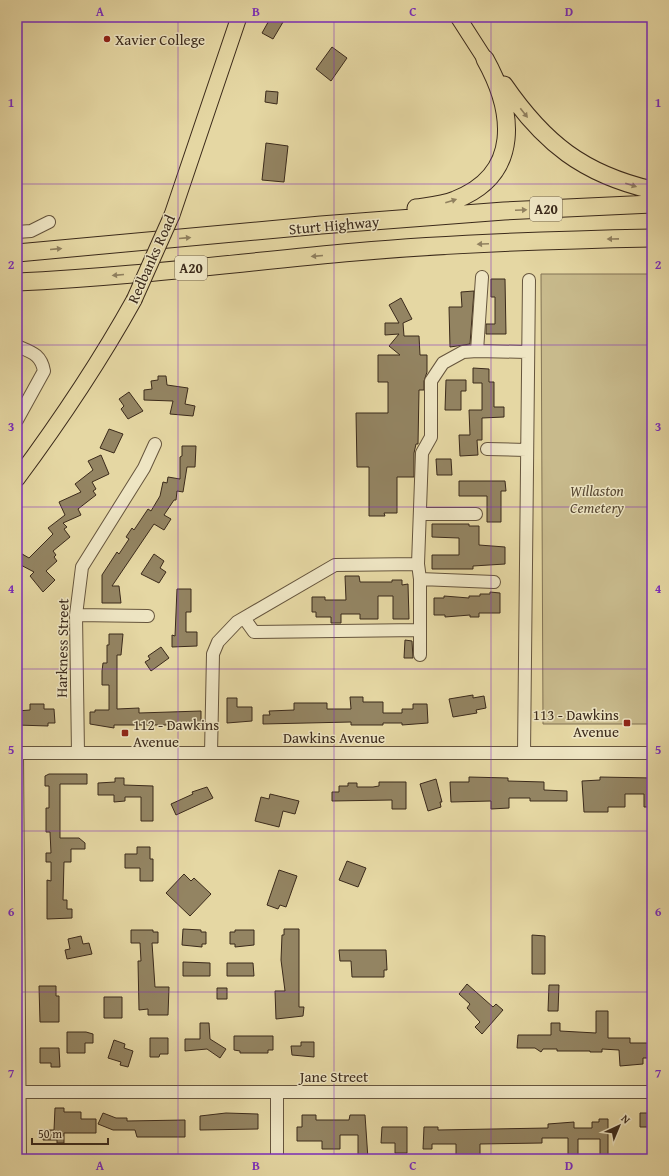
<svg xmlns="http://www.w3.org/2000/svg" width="669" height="1176" viewBox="0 0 669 1176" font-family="'Gentium Book Plus',serif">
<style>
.green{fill:#c8ba8c;stroke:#827254}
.building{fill:#938462;stroke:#3b2a1b}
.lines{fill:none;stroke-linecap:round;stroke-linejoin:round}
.minor-casing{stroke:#66553d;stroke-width:14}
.major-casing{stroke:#3b2a1b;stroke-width:17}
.highway-casing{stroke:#3b2a1b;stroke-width:19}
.minor{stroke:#eee5c3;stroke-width:12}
.major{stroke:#e5d7a3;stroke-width:15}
.highway{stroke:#e5d7a3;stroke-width:17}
.major-bridge-casing{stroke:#3b2a1b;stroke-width:17;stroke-linecap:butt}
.major-bridge{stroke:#e5d7a3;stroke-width:15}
.oneway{fill:#90805f}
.grid{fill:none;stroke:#7b2cbf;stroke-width:1;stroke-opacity:0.55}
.poi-dot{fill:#8f2418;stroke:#eee5c3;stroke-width:1.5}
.labels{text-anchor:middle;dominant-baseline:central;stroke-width:3;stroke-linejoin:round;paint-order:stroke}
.shield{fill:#eee5c3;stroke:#71624d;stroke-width:1}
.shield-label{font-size:14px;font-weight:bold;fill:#3b2a1b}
.poi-label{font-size:15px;fill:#3b2a1b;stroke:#eee5c3;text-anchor:start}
.street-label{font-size:15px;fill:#3b2a1b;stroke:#eee5c3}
.park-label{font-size:15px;font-style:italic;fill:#574732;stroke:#eee5c3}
.neatline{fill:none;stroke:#7b2cbf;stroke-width:1.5}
.grid-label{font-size:13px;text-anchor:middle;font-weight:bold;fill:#7b2cbf}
</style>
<rect width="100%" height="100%" fill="#e5d7a3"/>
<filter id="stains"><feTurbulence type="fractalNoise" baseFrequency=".005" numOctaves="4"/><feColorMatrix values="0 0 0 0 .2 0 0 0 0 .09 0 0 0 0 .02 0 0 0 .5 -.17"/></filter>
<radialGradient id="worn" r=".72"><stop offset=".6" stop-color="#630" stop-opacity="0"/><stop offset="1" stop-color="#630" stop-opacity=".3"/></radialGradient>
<!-- green -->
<path class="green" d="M541 274H652V724H543Z"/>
<!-- building -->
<path class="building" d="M271 17H286L273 39 262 33Z
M332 47 347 58 331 81 316 69Z
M266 91 278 92 277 104 265 102Z
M266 143 288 146 284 182 262 180Z
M491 279H505L506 334H486V324H495V297H491Z
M474 291 470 344 450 347 449 307H462L461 292Z
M401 298 412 319 403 323 404 336H419L420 355H427V372L424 381V390H419L418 444H416L414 453V477H397V513H384L385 516H369V467H357L356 413H388V382H378V355H400L389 346 399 334 385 335V323H399L389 305Z
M473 368 489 369V382H494V407H504V417L482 418V440H477L478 455 460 456 459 435H470L469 410H482V383H473Z
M158 376H166L167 385 188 388 185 404 195 406 193 416 170 414 173 401 144 400V390L152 389 151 381 158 380Z
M446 380H466V391H461V410H445Z
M129 392 143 411 128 419 121 409 124 406 119 399Z
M109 429 123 434 114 453 100 448Z
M182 446H196L195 467H187L183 492 177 491 176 500H174L164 515 171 519 164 530 154 524 112 586H119L121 603H102V575L117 552 119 554 129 539 126 537 132 528 134 530 148 509 151 511 160 496 163 482 167 483 168 477 180 479V457L182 456Z
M101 455 109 474 92 482 96 489 93 491 96 495 78 509 81 515 63 523 67 527 64 529 70 537 53 551 56 555 54 557 57 561 46 571 55 580 43 592 30 576 34 572 17 563V551L29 558 53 534 48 528 65 515 59 502 81 492 75 484 93 470 88 461Z
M436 459H451L452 475H437Z
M459 481H505L506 491H501V522H487V496H459Z
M432 524H469V526H479V545L505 547V564L473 566V569H432V555H459V538L432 537Z
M154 554 164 561 160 568 166 572 159 583 141 574Z
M345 576H359L360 582H392V580H402V585L408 584 409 619H393V596H378V619H360V614H341V623H331V617H316V612H312V597H325V600H346Z
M177 589H191V612H186V632H197V646L172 647V635L175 636Z
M490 592 500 593V613H479V617H470V615L445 617V615H434V598H444V596L469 598V596H480V594H490Z
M109 634H123L121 655H117V709L139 708V713L201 711V725H114V728L90 724V712H95V710H109V685H102V671L103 663H107V645H109Z
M405 640 412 641 413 658H404Z
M161 647 169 658 151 671 145 662 150 659 148 656Z
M473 695V698L484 696 486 708 476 710 477 713 453 717 449 699Z
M350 697H363V702H383V713H402V709H413V704H427L428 723 402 725V723H383V725H351V722L263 724V715H270L269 711 294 710V703H327V709H351Z
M227 698H237V707H252V721L227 723Z
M30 704H44V709H54L55 723H48V726L17 725V711L30 710Z
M49 774H87V784H60V838H79L85 843V849H71V862H64L63 900H67V909H72V918L47 919V880L51 881V862H46V853H51L50 832H46V808H49V786H45V776Z
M469 777 508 778V781L544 782V790L567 791V801H530V798H509V808L491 809V801L451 802 450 782H469Z
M600 777 652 778V807H644V794H625V807H608V812H584L582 781 600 780Z
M115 778H124V785L153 786V821H141V797H125V801L114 802V795H98V783L115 782Z
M436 779 442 802H440L441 807 428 811 420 784Z
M379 782H406V809H392V800L332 801V792H339V786H348V783H357V787H373L379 786Z
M207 787 213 798 176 815 171 804 193 794 192 792Z
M270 794 299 801 295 814 283 811 279 827 255 821 261 797 269 799Z
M137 847H150V859H153V881H140V868H125V854H137Z
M347 861 366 868 358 887 339 880Z
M279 870 297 876 286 907 280 905 278 909 267 905Z
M184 874 191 881 194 878 211 894 190 916 166 893Z
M183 929 201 930V932H206V944H202V947L182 945Z
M284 929H299V1007H304L303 1016 276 1019 275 991H285L281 960 282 935H284Z
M131 930H153V932H158V943H152L155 987H169L168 1015H148V1009L139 1010 138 961H141L140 943H131Z
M235 930H254V945L235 947V944H230V932H235Z
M532 935 545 936V974H532Z
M81 936 83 944 89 943 92 954 67 959 65 950 70 949 68 939Z
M339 950H386L387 970H384V977H352L351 961H340Z
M183 962 210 963V976H183Z
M227 963H253L254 976H227Z
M467 984 493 1007 496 1004 503 1010 482 1034 475 1027 480 1022 467 1008 470 1004 459 994Z
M549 985H559L558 1011H548Z
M39 986H56V996H59V1022H40Z
M217 988H227V999H217Z
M104 997H122V1018H104Z
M596 1011H608V1038H630V1043H652V1058H643V1064L620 1066 619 1050 602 1049V1052H590V1051H557V1049H543L541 1052 535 1048H517L518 1035H551V1023H560V1031L596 1033Z
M200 1023H209L210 1039 226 1049 220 1058 207 1049 185 1051V1039H200Z
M67 1032H86L93 1034V1043H85V1053H67Z
M234 1036H273V1050H268V1053H240V1051L234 1050Z
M150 1038H168V1054H160L159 1057H150Z
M114 1040 125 1044 124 1048 133 1051 128 1067 120 1065 121 1062 108 1058Z
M301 1042H314V1057L292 1055 291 1046H301Z
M40 1048H59L60 1067H51V1063H40Z
M55 1108H64V1112H81V1119H96V1133H64V1143H57V1140H43V1130H54Z
M103 1113 116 1118H127V1121L185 1120V1137H137L135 1130H113L98 1124Z
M226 1113 258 1114V1129L200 1130V1116Z
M640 1113H652V1127H640Z
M302 1115H316V1120H349L350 1115H365L368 1159H358V1135H340V1149H322V1141H297V1127H302Z
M599 1119H608V1159H600V1139H578V1159H568V1138H542V1143L480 1144V1159H456V1144H432V1149H423L424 1127H438V1130L548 1128V1124L574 1122V1128H592V1122H599Z
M382 1127H407V1153H395V1143H381Z"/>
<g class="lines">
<defs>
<path id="minor" d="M17 232 31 231 49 222
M17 346C31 352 41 354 44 371L17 420
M477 351 482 277
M487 449 526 450
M421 514H476
M420 579 494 582
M76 615 148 616
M244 618 254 632 420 630
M420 655V579L418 564 422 453 431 437V381L443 363 463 352 477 351 527 352
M17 753H652
M17 753 20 1159
M78 753 76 615 82 567 144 468 155 444
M211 753 213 654 218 642 237 622 335 565 418 564
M524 753 529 280
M17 1092H652
M277 1092V1159"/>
<path id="major" d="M458 17 485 59
M172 215 239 17
M17 479C60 421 99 363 134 300"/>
<path id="highway" d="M504 85C544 143 583 174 652 190
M416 208C429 206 443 205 455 200 522 174 514 111 485 59
M17 253 321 225 504 211 652 204
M17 282C130 277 242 262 355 252 454 243 553 240 652 238"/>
</defs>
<!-- minor casing -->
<use href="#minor" class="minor-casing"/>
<!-- major casing -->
<use href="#major" class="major-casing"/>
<!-- highway casing -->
<use href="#highway" class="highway-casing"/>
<!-- minor -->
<use href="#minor" class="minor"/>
<!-- major -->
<use href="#major" class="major"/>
<!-- highway -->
<use href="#highway" class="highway"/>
<defs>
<path id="major-bridge" d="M134 300 172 215"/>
</defs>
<!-- major-bridge casing -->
<use href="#major-bridge" class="major-bridge-casing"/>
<!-- major-bridge -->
<use href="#major-bridge" class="major-bridge"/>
</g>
<!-- one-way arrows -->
<defs><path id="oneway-solid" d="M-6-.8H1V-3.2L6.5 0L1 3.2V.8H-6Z"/></defs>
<g class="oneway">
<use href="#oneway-solid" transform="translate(524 113) rotate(52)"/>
<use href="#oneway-solid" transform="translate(631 185) rotate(17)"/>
<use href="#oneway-solid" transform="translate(451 201) rotate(-18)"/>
<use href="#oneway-solid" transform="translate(521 210) rotate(-3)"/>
<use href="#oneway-solid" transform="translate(185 238) rotate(-5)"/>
<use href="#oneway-solid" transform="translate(613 239) rotate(179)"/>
<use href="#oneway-solid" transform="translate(483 244) rotate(177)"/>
<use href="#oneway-solid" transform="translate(56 249) rotate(-5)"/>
<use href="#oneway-solid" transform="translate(317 256) rotate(175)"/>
<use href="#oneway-solid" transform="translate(118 275) rotate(175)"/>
</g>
<!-- grid -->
<path class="grid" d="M178 17V1159M334 17V1159M491 17V1159M17 184H652M17 345H652M17 507H652M17 669H652M17 831H652M17 992H652"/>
<!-- markers -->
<g class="poi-dot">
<circle cx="107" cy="39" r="4"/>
<rect x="623" y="719" width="8" height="8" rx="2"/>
<rect x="121" y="729" width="8" height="8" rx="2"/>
</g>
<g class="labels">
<!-- shield labels -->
<g class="shield">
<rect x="530" y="197" width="32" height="24" rx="3"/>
<rect x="175" y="256" width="32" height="24" rx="3"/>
</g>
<g class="shield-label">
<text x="546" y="209">A20</text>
<text x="191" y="268">A20</text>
</g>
<!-- poi labels -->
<g class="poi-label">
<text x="115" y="39">Xavier College</text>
<text x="619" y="714" text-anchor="end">113 - Dawkins<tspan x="619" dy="17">Avenue</tspan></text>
<text x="133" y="724">112 - Dawkins<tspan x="133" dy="17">Avenue</tspan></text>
</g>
<!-- street labels -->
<g class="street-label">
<text transform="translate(334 225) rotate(-5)">Sturt Highway</text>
<text transform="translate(151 259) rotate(-66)">Redbanks Road</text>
<text transform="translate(62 648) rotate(-89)">Harkness Street</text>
<text x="334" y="737">Dawkins Avenue</text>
<text x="334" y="1076">Jane Street</text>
</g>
<!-- park labels -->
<g class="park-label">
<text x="597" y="490">Willaston<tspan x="597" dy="17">Cemetery</tspan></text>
</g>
</g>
<!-- margin -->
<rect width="669" height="1176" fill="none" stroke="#e5d7a3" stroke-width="44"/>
<!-- north arrow -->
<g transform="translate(619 1126) rotate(44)" stroke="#eee5c3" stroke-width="3" paint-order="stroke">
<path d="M0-3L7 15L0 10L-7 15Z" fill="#3b2a1b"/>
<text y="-6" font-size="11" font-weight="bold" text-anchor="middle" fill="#3b2a1b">N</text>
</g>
<!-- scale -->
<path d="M32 1138v6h76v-6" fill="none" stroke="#3b2a1b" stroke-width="2"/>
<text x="38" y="1138" font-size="12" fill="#3b2a1b" stroke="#eee5c3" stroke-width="3" paint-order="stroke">50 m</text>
<rect x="22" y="22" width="625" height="1132" class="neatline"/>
<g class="grid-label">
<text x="100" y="16">A</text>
<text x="256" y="16">B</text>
<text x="413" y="16">C</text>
<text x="569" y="16">D</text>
<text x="11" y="107">1</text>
<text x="658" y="107">1</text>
<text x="11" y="269">2</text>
<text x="658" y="269">2</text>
<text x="11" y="431">3</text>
<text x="658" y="431">3</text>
<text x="11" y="593">4</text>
<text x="658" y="593">4</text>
<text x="11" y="754">5</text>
<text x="658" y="754">5</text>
<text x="11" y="916">6</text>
<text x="658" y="916">6</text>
<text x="11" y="1078">7</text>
<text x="658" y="1078">7</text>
<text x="100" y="1170">A</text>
<text x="256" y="1170">B</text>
<text x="413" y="1170">C</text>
<text x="569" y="1170">D</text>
</g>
<rect width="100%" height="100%" filter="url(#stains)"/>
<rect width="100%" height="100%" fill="url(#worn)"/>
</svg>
